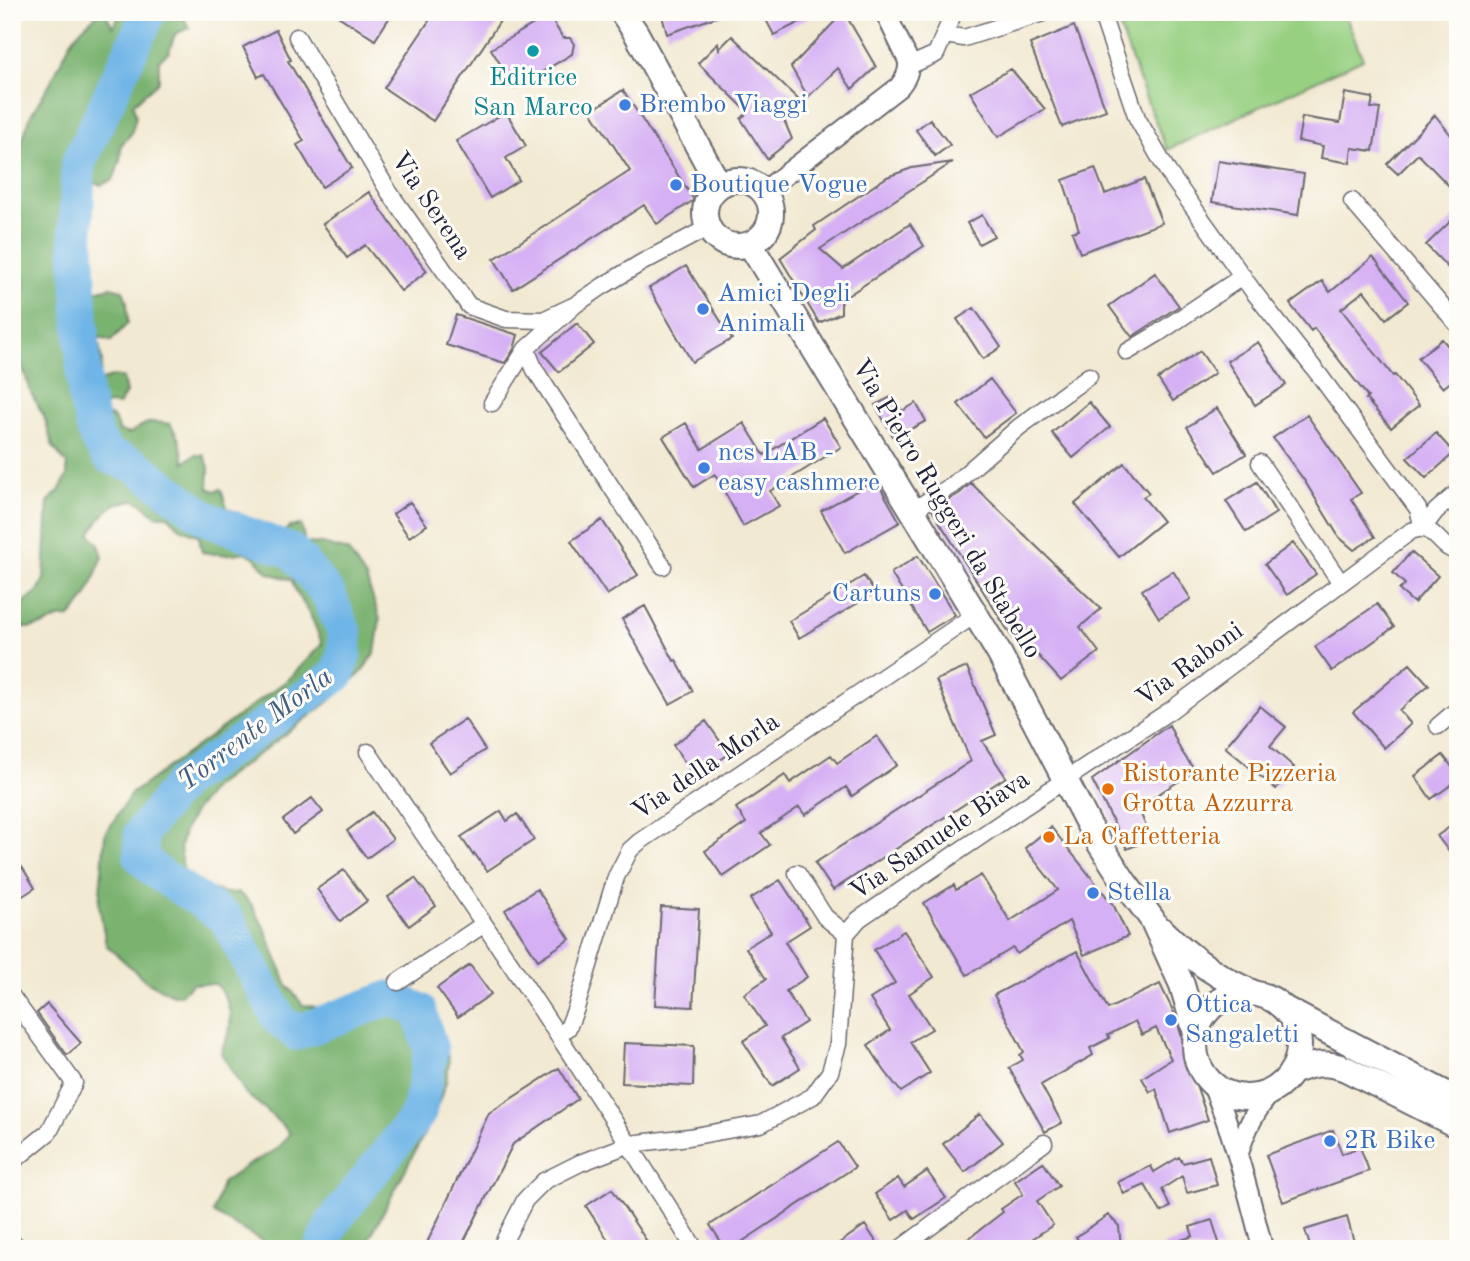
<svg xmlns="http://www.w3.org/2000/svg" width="1470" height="1261" viewBox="0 0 1470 1261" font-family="'Old Standard TT',serif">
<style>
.green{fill:#98d082;stroke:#5d795e;stroke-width:2}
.forest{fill:#7ab270;stroke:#4e6a56;stroke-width:2}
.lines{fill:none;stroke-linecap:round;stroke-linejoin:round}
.river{stroke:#70b5e7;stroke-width:35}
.building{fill:#d6b0f4}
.minor-casing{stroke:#6b6870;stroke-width:19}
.tertiary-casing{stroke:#6b6870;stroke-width:23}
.primary-casing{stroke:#6b6870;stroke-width:28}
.trunk-casing{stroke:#6b6870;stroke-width:28}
.minor{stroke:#fff;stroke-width:16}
.tertiary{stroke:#fff;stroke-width:19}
.primary{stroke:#fff;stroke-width:24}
.trunk{stroke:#fff;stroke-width:24}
.culture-dot{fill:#0f9aa8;stroke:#fdfcf7;stroke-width:2.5}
.shop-dot{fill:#3f7fe0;stroke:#fdfcf7;stroke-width:2.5}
.food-dot{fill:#e8710a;stroke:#fdfcf7;stroke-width:2.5}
.labels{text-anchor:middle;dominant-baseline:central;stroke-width:6;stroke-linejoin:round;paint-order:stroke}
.culture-label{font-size:26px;fill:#0d838f;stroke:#fdfcf7}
.shop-label{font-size:26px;fill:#366cbe;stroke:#fdfcf7;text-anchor:start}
.street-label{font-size:26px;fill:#22223b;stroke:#fdfcf7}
.food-label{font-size:26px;fill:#c56008;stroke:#fdfcf7;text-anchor:start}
.water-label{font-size:28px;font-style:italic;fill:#415d80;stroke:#fdfcf7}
</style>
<rect width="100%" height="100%" fill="#fdfcf7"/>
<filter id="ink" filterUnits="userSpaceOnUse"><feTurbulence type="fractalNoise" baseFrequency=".0143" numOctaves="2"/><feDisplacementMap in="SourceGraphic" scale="14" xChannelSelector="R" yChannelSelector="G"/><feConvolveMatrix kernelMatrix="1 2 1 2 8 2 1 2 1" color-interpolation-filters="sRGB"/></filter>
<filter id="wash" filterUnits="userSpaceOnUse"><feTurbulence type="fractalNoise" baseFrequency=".00686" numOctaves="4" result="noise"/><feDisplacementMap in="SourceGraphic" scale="28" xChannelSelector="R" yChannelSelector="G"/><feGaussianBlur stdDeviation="1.57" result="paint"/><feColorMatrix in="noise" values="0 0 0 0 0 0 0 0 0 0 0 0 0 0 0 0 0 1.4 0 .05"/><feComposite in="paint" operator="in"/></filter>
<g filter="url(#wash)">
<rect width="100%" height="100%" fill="#f2e9d2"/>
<!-- green -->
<path class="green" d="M1114 12H1344L1363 59 1167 150 1148 104Z"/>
<!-- forest -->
<path class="forest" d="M100 12H105L113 27 121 12H181L189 28 175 34 169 52 159 60V81L133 104 136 117 131 134 121 145 120 161 113 180 101 185 91 182 85 193 81 215 84 236 82 252 92 270 96 291 110 287 123 290 127 302 128 323 111 341 98 337 102 362 99 381 115 376 123 378 126 393 119 405 107 404 102 413 114 418 119 431 129 434C146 422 150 420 170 424 179 437 182 446 184 462L195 455H204L209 467 208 488 215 491 221 489 227 508 239 513 250 526 264 523 275 541 289 527 301 525 305 543 322 544 348 551 366 578 380 619 375 653 360 674 326 704 214 787 194 812 184 831 180 848 183 869 192 879V884L226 893H239L251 904 265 929 287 985 303 1005 322 1008 377 997H403L420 1007 434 1021 444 1040 449 1062 446 1082 434 1115 364 1249H276L213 1213 222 1183 248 1165 277 1149 290 1133 265 1109 246 1094 221 1053C224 1044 229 1035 230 1026 232 1011 226 994 215 984H192L180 995H173L146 981 106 945 99 904 105 834 131 794 289 679 322 644C317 631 313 618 305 606 300 597 293 591 292 580L269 573 254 557 245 552C230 556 217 555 202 552L199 536 180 528 168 516H156L143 504 134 500 115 504 102 516 90 534 99 545 103 557C97 568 95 578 90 589 85 600 78 608 70 617L58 618 44 625 29 628 17 626 12 616 22 604 38 591 44 579 48 502 59 491 67 476V464L53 447 44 416 32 395 16 348 18 311 25 285 16 249 12 250V187L17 155 31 115 53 78 71 41 82 28Z"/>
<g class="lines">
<!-- river -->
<path class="river" d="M149 12 78 164 76 226 85 396 96 437 109 456 136 466 206 518 293 552 328 594 345 634 344 654 338 674 182 782 141 833V857L156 872 226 918 280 1020 296 1033 390 998 419 1010 431 1050 419 1113 333 1222 321 1249"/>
</g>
<g id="blocks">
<!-- building -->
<path class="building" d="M332 12H393L375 40Z
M435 12H506L433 121 384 88Z
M661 12H722V15L667 34Z
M762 12H820L774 35Z
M844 12 876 67 852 89 838 68 808 97 791 67Z
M549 15 563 38H570L574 44 572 54 515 88 491 49Z
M1074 26 1106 110 1062 127 1030 44Z
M276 30 291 60 288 61 352 168 322 187 297 145 304 141 264 74 258 77 243 47Z
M732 36 802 103 784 120 792 139 767 159 741 119 748 112 698 63 718 43 719 49Z
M1011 69 1045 109 998 137 970 92Z
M623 90 694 200 657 224 644 205 513 289 494 259 630 171 591 111Z
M1345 93 1373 98 1371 108 1380 109 1373 151 1352 148 1350 163 1321 158 1323 146 1298 141 1302 117 1340 123Z
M506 112 526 146 506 158 519 180 490 198 456 141Z
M1435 115 1458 144V180L1449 186 1418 154 1398 174 1387 164Z
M930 119 950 145 935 156 916 130Z
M1218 161 1304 174 1298 215 1212 202Z
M953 162 820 249 843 269 910 224 924 246 841 300V313L819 323 780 258 816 230 814 226 887 177 912 168Z
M1095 168 1105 194 1144 179 1162 223 1080 253 1072 232 1079 230 1063 180Z
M369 192 401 238 427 271 401 291 365 245 347 258 323 224Z
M1458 214V278L1426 245Z
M982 215 994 236 979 244 967 223Z
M1373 257 1408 302 1386 319 1364 291 1341 309 1393 376 1395 375 1419 405 1391 428 1366 399 1368 397 1314 328 1311 331 1290 304 1322 281 1330 292Z
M686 266 732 339 692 362 649 288Z
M1155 273 1179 306 1132 337 1109 306Z
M974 308 1001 347 983 359 957 319Z
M456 315 518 335 514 349 505 363 446 345Z
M577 323 594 344 559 372 542 352Z
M1442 339 1458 358V376L1443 388 1418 358Z
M1258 342 1286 385 1255 405 1227 361Z
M1200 351 1215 373 1173 401 1158 379Z
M990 379 1016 413 984 437 958 404Z
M893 396 902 411 916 403 926 421 894 438 875 405Z
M1089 402 1110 427 1073 458 1052 433Z
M1217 408 1246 454 1217 472 1187 427Z
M1307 415 1361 493 1351 499 1375 537 1354 550 1339 537 1304 480 1273 438Z
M823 418 841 447 770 491 779 506 743 526 715 474 694 487 663 437 686 423 702 449 744 423 764 455Z
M1436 433 1454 453 1426 478 1407 458Z
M1124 463 1149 493 1143 497 1163 521 1119 557 1075 504Z
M876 480 900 522 845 553 821 511Z
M1257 482 1276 513 1246 532 1226 501Z
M971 483 1101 609 1080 627 1099 652 1061 681 1017 632 1012 637 932 510 960 493Z
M410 502 427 525 409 537 393 514Z
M602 520 638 575 607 595 571 541Z
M1293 543 1316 574 1287 595 1265 564Z
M1411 552 1438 576 1414 603 1399 590 1405 584 1393 573Z
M918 556 955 615 927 632 891 573Z
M1173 571 1191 599 1159 618 1142 590Z
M864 576 875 593 799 638 789 621Z
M1377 604 1394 627 1332 671 1315 647Z
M645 606 674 661 676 660 693 691 670 704 622 619Z
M1410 664 1429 685 1399 710 1411 724 1384 748 1353 712Z
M967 667 996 735 982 741 1006 777 833 890 815 863 971 761 936 680Z
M1260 706 1286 727 1270 746 1294 767 1276 789 1225 747Z
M465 719 485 750 450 773 429 743Z
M706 721 729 754 695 777 673 745Z
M1169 725 1180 749 1195 771 1138 807 1151 839 1127 849 1092 780Z
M877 736 897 765 852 796 846 787 805 815 799 807 761 833 770 845 723 877 705 851 746 823 736 808 785 775 790 783 831 755 837 763Z
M1443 755 1458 775V780L1431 799 1415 776Z
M312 798 323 812 293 834 283 820Z
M501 811 507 821 517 814 534 840 487 871 474 853 473 855 461 837Z
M372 812 393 839 367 858 347 831Z
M1458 821V863L1437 836Z
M1051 827 1114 906 1128 936 1084 955 1069 921 1017 954 1013 948 967 975 924 903 954 885 956 890 981 875 1010 921 1058 890 1025 848Z
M22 867 35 888 12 903V873Z
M344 870 367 901 340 921 317 889Z
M415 878 436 906 409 926 388 897Z
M780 880 810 926 785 942 807 977 786 991 806 1022 781 1038 800 1068 772 1086 743 1041 765 1026 744 994 766 979 746 948 771 932 750 899Z
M537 889 570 939 538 960 505 910Z
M661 907 699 909 693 1007 655 1005Z
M904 931 934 977 909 994 932 1029 910 1042 930 1073 901 1092 884 1070 868 1045 890 1030 870 999 895 983 874 950Z
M1077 951 1108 1009 1160 984 1176 1017 1182 1038 1192 1049 1185 1052 1208 1120 1170 1133 1156 1089 1150 1092 1142 1078 1171 1059 1156 1028 1142 1035 1135 1021 1108 1035 1110 1038 1090 1048 1093 1055 1041 1085 1062 1123 1045 1132 1009 1068 1023 1060 1020 1055 1024 1052 994 995Z
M470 965 491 994 458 1017 437 988Z
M47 1004 81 1043 67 1055 37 1013Z
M624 1043 694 1046 693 1086 622 1083Z
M559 1068 578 1099 513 1144 460 1249H424L489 1113Z
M980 1114 1003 1142 965 1172 943 1144Z
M1333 1130 1342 1154 1360 1147 1369 1171 1283 1202 1266 1155Z
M838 1142 855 1167 731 1249H726L710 1225Z
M1209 1156 1217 1185 1187 1193 1182 1176 1162 1189 1170 1207 1161 1212 1145 1185 1124 1194 1118 1182 1151 1166 1154 1172 1179 1157 1183 1163Z
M1043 1162 1059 1186 1037 1201 1053 1225 1017 1249H955L1003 1212 1001 1209 1023 1194 1015 1181Z
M927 1171 946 1198 914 1219 908 1210 893 1220 875 1194 898 1178 904 1187Z
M612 1189 652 1249H614L586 1206Z
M1108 1215 1119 1226 1121 1249H1084L1076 1237Z
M1347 1217 1354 1242 1331 1249H1311L1305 1230Z
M1212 1220 1221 1249H1163V1246L1193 1236 1190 1227Z
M865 1225 881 1249H831Z"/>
</g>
</g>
<g filter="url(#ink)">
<use href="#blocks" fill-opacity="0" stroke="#6b6870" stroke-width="2"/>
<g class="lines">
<defs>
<path id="minor" d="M1101 12 1137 118 1168 172 1253 291 1320 376 1418 509 1423 528
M945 35 964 38 1046 12
M297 37 389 192 469 306 506 319 543 320 575 305
M909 66 936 54 954 12
M1352 201 1458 325
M526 349 535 370 663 566
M1127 352 1157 334 1243 276
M492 403 526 349 575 305 603 286 641 263 711 226
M1260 463 1341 583
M912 511 954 484 1019 427 1089 376
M1423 528 1436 511 1458 492
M1438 726 1458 709
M368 752C479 916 590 1080 695 1249
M797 873 825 917 846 934
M398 982 484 924
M12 997 74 1083 49 1132 12 1162
M559 1035 568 1028 576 1008 616 877 630 850 639 842 976 614
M12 1242 20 1249
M500 1249 525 1200 544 1181 580 1163 630 1144 689 1137 761 1124 813 1096 830 1072 838 1044 846 934 859 919 1021 809 1171 710 1411 531C1430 523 1434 537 1447 547 1448 548 1457 552 1458 553
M900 1249 1044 1143"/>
<path id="tertiary" d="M763 192 899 87C906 78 910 71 908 60L885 12
M1211 1082C1235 1136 1248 1193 1263 1249
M1238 1155C1245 1130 1255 1109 1273 1090"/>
<path id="primary" d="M622 12 636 33 719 185
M705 213a33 33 0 1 1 66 0a33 33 0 1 1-66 0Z
M750 244 999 653 1094 835 1125 883 1152 919 1182 985 1196 1033
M1162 930C1189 957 1220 979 1254 993
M1195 1045a52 52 0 1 1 104 0a52 52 0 1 1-104 0Z"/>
<path id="trunk" d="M1285 1009 1458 1100
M1291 1072C1312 1064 1324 1061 1346 1069L1458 1126"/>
</defs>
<!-- minor casing -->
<use href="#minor" class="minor-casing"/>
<!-- tertiary casing -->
<use href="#tertiary" class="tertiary-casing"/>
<!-- primary casing -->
<use href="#primary" class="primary-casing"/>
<!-- trunk casing -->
<use href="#trunk" class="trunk-casing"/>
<!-- minor -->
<use href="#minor" class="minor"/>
<!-- tertiary -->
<use href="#tertiary" class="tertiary"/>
<!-- primary -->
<use href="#primary" class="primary"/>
<!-- trunk -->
<use href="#trunk" class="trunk"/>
</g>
</g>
<!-- markers -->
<circle class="culture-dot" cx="533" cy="51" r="7"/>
<g class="shop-dot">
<circle cx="625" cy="105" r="7"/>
<circle cx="676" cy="185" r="7"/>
<circle cx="703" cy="309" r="7"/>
<circle cx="704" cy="468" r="7"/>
<circle cx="935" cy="594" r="7"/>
<circle cx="1093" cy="893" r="7"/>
<circle cx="1171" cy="1020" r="7"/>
<circle cx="1330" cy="1141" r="7"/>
</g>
<g class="food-dot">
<circle cx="1108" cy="789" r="7"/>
<circle cx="1049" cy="837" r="7"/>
</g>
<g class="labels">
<!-- culture labels -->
<g class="culture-label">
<text x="533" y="78">Editrice<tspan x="533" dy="30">San Marco</tspan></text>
</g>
<!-- shop labels -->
<g class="shop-label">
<text x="639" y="105">Brembo Viaggi</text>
<text x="690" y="185">Boutique Vogue</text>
<text x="717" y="294">Amici Degli<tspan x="717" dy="30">Animali</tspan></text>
<text x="718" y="453">ncs LAB -<tspan x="718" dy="30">easy cashmere</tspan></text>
<text x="921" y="594" text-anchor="end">Cartuns</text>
<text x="1107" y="893">Stella</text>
<text x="1185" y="1005">Ottica<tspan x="1185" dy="30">Sangaletti</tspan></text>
<text x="1344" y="1141">2R Bike</text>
</g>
<!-- street labels -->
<g class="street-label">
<text transform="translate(431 206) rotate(56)">Via Serena</text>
<text transform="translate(946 509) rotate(59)">Via Pietro Ruggeri da Stabello</text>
<text transform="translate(1190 665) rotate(-36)">Via Raboni</text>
<text transform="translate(706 767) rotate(-34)">Via della Morla</text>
<text transform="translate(940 836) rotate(-34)">Via Samuele Biava</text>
</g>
<!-- food labels -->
<g class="food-label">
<text x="1122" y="774">Ristorante Pizzeria<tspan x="1122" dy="30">Grotta Azzurra</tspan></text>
<text x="1063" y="837">La Caffetteria</text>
</g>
<!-- water labels -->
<g class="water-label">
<text transform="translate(256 730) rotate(-37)">Torrente Morla</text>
</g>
</g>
<!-- margin -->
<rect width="1470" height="1261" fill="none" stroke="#fdfcf7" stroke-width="42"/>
</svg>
